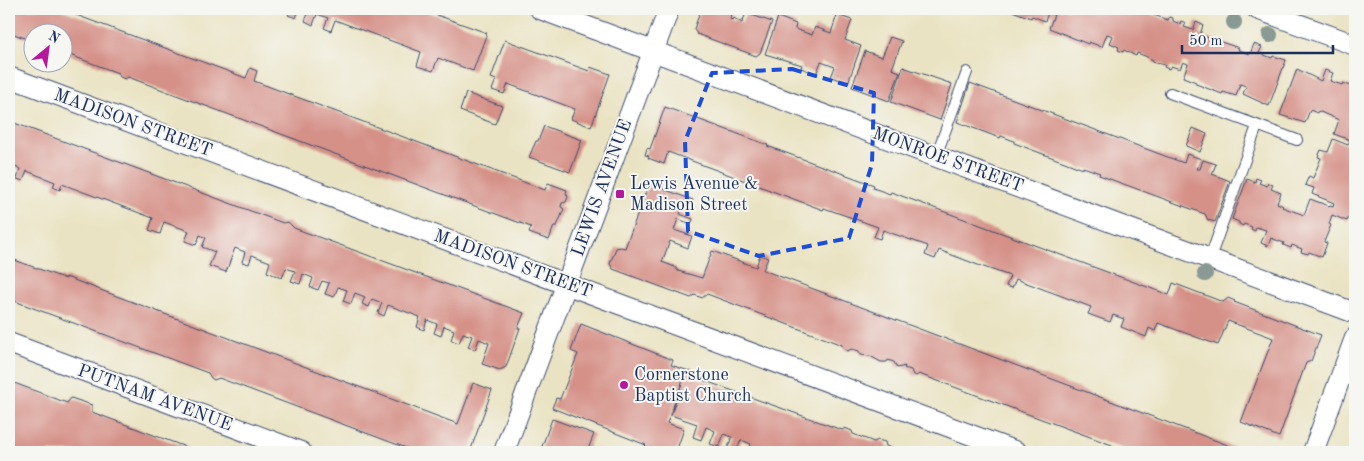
<svg xmlns="http://www.w3.org/2000/svg" width="1364" height="461" viewBox="0 0 1364 461" font-family="'Old Standard TT',serif">
<style>
.building{fill:#d59188}
.lines{fill:none;stroke-linecap:round;stroke-linejoin:round}
.service-casing{stroke:#3a4a6d;stroke-width:12}
.minor-casing{stroke:#3a4a6d;stroke-width:22}
.service{stroke:#fff;stroke-width:10}
.minor{stroke:#fff;stroke-width:20}
.tree{fill:#889a93}
.marked{fill:none;stroke:#1d4ed8;stroke-width:4;stroke-dasharray:10 6;stroke-linejoin:round}
.poi-dot{fill:#b5179e;stroke:#f6f6f2;stroke-width:2}
.labels{text-anchor:middle;dominant-baseline:central;stroke-width:4;stroke-linejoin:round;paint-order:stroke}
.street-label{font-size:18px;fill:#1b2f5e;stroke:#f6f6f2}
.poi-label{font-size:18px;fill:#1b2f5e;stroke:#f6f6f2;text-anchor:start}
</style>
<rect width="100%" height="100%" fill="#f6f6f2"/>
<filter id="ink" filterUnits="userSpaceOnUse"><feTurbulence type="fractalNoise" baseFrequency=".02" numOctaves="2"/><feDisplacementMap in="SourceGraphic" scale="10" xChannelSelector="R" yChannelSelector="G"/><feConvolveMatrix kernelMatrix="1 2 1 2 8 2 1 2 1" color-interpolation-filters="sRGB"/></filter>
<filter id="wash" filterUnits="userSpaceOnUse"><feTurbulence type="fractalNoise" baseFrequency=".0096" numOctaves="4" result="noise"/><feDisplacementMap in="SourceGraphic" scale="20" xChannelSelector="R" yChannelSelector="G"/><feGaussianBlur stdDeviation="1.12" result="paint"/><feColorMatrix in="noise" values="0 0 0 0 0 0 0 0 0 0 0 0 0 0 0 0 0 1.4 0 .05"/><feComposite in="paint" operator="in"/></filter>
<g filter="url(#wash)">
<rect width="100%" height="100%" fill="#eae3c3"/>
<g id="blocks">
<!-- building -->
<path class="building" d="M9 9H60L246 78 250 68 257 71 254 81 545 190 548 183 567 190 566 193 568 197 566 202 562 203 561 207 564 209 557 226H554L549 240 529 233 531 227 128 77 125 79 120 77 118 73 62 52V32H32V41L9 32Z
M291 9H299L296 18 288 15Z
M305 9H420L487 33 473 71 438 58 433 71 417 66 421 52 335 20 331 31 324 28 328 18 317 14 313 25 305 21 309 11Z
M701 9H734L730 19 733 20 734 18 742 23 746 13 772 22 760 53 756 56 697 34 694 29Z
M1007 9H1139L1146 12 1147 9 1153 11 1151 14 1168 20 1169 17 1173 18V21L1180 24 1181 21 1186 23 1184 27 1193 30 1196 22 1203 25 1200 35 1239 48 1238 50 1250 54 1254 44 1262 47 1259 53 1272 58 1273 56 1286 60 1269 106 1243 94 1246 86 1240 84 1236 96 1223 92 1222 94 1196 84V82L1183 77 1188 64 1183 62 1180 69 1171 66 1169 69 1164 67 1165 65 1152 62 1153 60 1145 56 1137 53 1136 56 1124 50 1123 52 1118 50 1119 47 1110 43 1113 36 1107 34 1102 47 1089 42 1088 44 1049 28 1054 15 1048 13 1045 21 1032 16 1031 18Z
M837 15 852 20 845 40 861 46 848 83 831 77 835 67 821 62 816 74 801 68 802 65 765 54 778 17 796 24 795 29 812 35 815 27 831 33Z
M890 37 902 41 892 69 900 72 889 101 852 87 865 51 882 57Z
M505 40 589 71 590 67 610 74 591 127 571 119 575 109 508 84 504 94 492 90 496 80 491 78Z
M903 67 952 84 940 120 891 102Z
M1297 69 1321 81 1325 70 1333 73 1330 81 1342 85 1343 83 1351 86 1350 89 1355 91V216L1350 214 1347 221 1332 215 1329 224 1331 225 1324 242 1327 243 1322 257 1309 252 1308 254 1301 252 1302 249 1292 245 1291 248 1283 245 1284 243 1271 238 1268 246 1261 243 1266 230 1256 227 1255 231 1251 229 1252 227 1244 224 1243 226 1239 224V222L1232 219 1247 179 1255 182 1256 178 1261 180 1259 183 1267 186 1268 183 1273 185 1271 189 1281 193 1277 203 1283 206 1282 207 1304 215 1310 199 1329 206 1330 205 1333 206 1334 203 1312 194 1314 188 1305 185 1309 176 1313 178 1321 158 1318 157 1321 150 1328 152 1333 139 1348 145 1350 140 1334 134 1339 120 1318 111 1317 113 1310 110 1305 123 1280 115Z
M970 83 1181 162 1184 163 1187 154 1201 159 1197 169H1200L1203 160 1216 164 1212 174 1230 181 1215 222 1208 220 1205 214 1099 175 1100 173 1083 167V169L1014 143V141L1001 136 1000 138 957 122Z
M466 93 502 106 495 124 460 111Z
M665 107 768 145 767 146 874 185 873 188 890 194 891 192 1169 295 1173 283 1223 302 1228 298 1235 301 1234 302 1321 335 1311 361 1306 363 1279 437 1241 422 1273 338 1228 321 1218 345 1158 323 1155 331 1149 328 1146 337 1121 327 1124 319 1113 315 1110 322 1088 314 1091 307 1016 279 1012 288 1006 286 1010 276 978 265 939 250 935 259 925 255 928 246 894 234 883 230 880 239 874 237 878 227 824 208 823 210 668 152 664 164 648 158 649 156 645 155 647 148 650 149Z
M9 121 283 223 288 222 294 228 524 313 518 328H520L506 367 500 370 482 364 489 343 479 339 475 350 468 347 472 336 463 333 459 343 451 340 454 330 444 326 441 336 434 333 437 324 427 320 424 330 417 327 420 317 388 305 384 316 378 313 382 303 372 299 369 307 362 304 365 297 355 293 351 304 343 301 347 290 338 287 334 297 325 294 329 283 322 281 318 290 310 287 313 278 303 274 300 284 291 281 295 271 286 268 282 278 267 272 270 262 252 255 249 264 242 262 245 252 235 248 226 272 209 266 215 252 202 247 206 238 200 235 196 245 185 241 189 231 164 222 160 234 149 230 153 218 62 184 60 190 53 187 55 182 27 171 23 181 17 179 20 169 9 164Z
M544 126 582 140 570 172 529 157 536 141H538Z
M1193 128 1207 134 1200 152 1186 146Z
M644 182 693 200 690 206 684 204 680 214 693 219 691 224 678 219 674 230 692 236 688 248 670 241 662 262 675 267 678 271 702 278 712 251 756 267 760 255 768 258 763 270 1246 452H1131L919 374 916 376 913 375 911 370 904 368 905 366 897 368 894 362 888 360 887 362H881L870 356 861 355 859 351 852 349 847 351 844 349 842 345 707 294 702 298 695 295 691 298 613 269 610 264 616 248 621 247 625 248 647 189 642 188Z
M9 258 66 279V277L458 424 473 383 492 390 470 452H417L219 378 214 380 211 378 208 373 9 299Z
M581 324 673 360 671 365 695 373 697 378 842 430 845 428 852 431 853 434 874 442 878 440 885 442 886 446 901 452H773L759 447 757 452H748L751 444 741 440 736 452H734L727 450 732 437 724 434 719 447 710 444 715 431 706 427 701 440 693 437 697 424 671 415 683 380 667 423 684 429 676 452H661L645 446 646 445 552 408 556 398 560 399 578 354 571 351Z
M9 381 67 403 71 398 92 405V412L199 452H9Z
M552 419 594 434 587 452H540Z"/>
</g>
</g>
<g filter="url(#ink)">
<use href="#blocks" fill-opacity="0" stroke="#3a4a6d" stroke-width="1"/>
<g class="lines">
<defs>
<path id="service" d="M1170 93 1297 140
M936 156 967 72
M1210 258 1257 126"/>
<path id="minor" d="M540 9 1355 313
M1257 9 1355 45
M9 77 1017 452
M9 343 301 452
M504 452 669 9
M1313 452 1355 338"/>
</defs>
<!-- service casing -->
<use href="#service" class="service-casing"/>
<!-- minor casing -->
<use href="#minor" class="minor-casing"/>
<!-- service -->
<use href="#service" class="service"/>
<!-- minor -->
<use href="#minor" class="minor"/>
</g>
<!-- trees -->
<g class="tree">
<circle cx="1234" cy="22" r="8"/>
<circle cx="1270" cy="35" r="8"/>
<circle cx="1205" cy="274" r="8"/>
</g>
</g>
<!-- marked area -->
<path class="marked" d="M792 69 874 93 872 164 849 238 759 256 688 231 685 141 712 73Z"/>
<!-- markers -->
<g class="poi-dot">
<rect x="615" y="189" width="10" height="10" rx="2.5"/>
<circle cx="624" cy="385" r="5"/>
</g>
<g class="labels">
<!-- street labels -->
<g class="street-label">
<text transform="translate(133 123) rotate(20)">MADISON STREET</text>
<text transform="translate(948 160) rotate(20)">MONROE STREET</text>
<text transform="translate(602 188) rotate(-70)">LEWIS AVENUE</text>
<text transform="translate(513 264) rotate(20)">MADISON STREET</text>
<text transform="translate(155 398) rotate(20)">PUTNAM AVENUE</text>
</g>
<!-- poi labels -->
<g class="poi-label">
<text x="630" y="184">Lewis Avenue &amp;<tspan x="630" dy="21">Madison Street</tspan></text>
<text x="634" y="375">Cornerstone<tspan x="634" dy="21">Baptist Church</tspan></text>
</g>
</g>
<!-- margin -->
<rect width="1364" height="461" fill="none" stroke="#f6f6f2" stroke-width="30"/>
<!-- north arrow -->
<g transform="translate(48 48) rotate(29)"><circle r="24" fill="#f6f6f2" stroke="#9ea6b7"/>
<path d="M0-4L9 19L0 12L-9 19Z" fill="#b5179e"/>
<text y="-8" font-size="14" font-weight="bold" text-anchor="middle" fill="#1b2f5e">N</text>
</g>
<!-- scale -->
<path d="M1182 45v8h151v-8" fill="none" stroke="#1b2f5e" stroke-width="2.5"/>
<text x="1189" y="45" font-size="15" fill="#1b2f5e" stroke="#f6f6f2" stroke-width="4" paint-order="stroke">50 m</text>
</svg>
